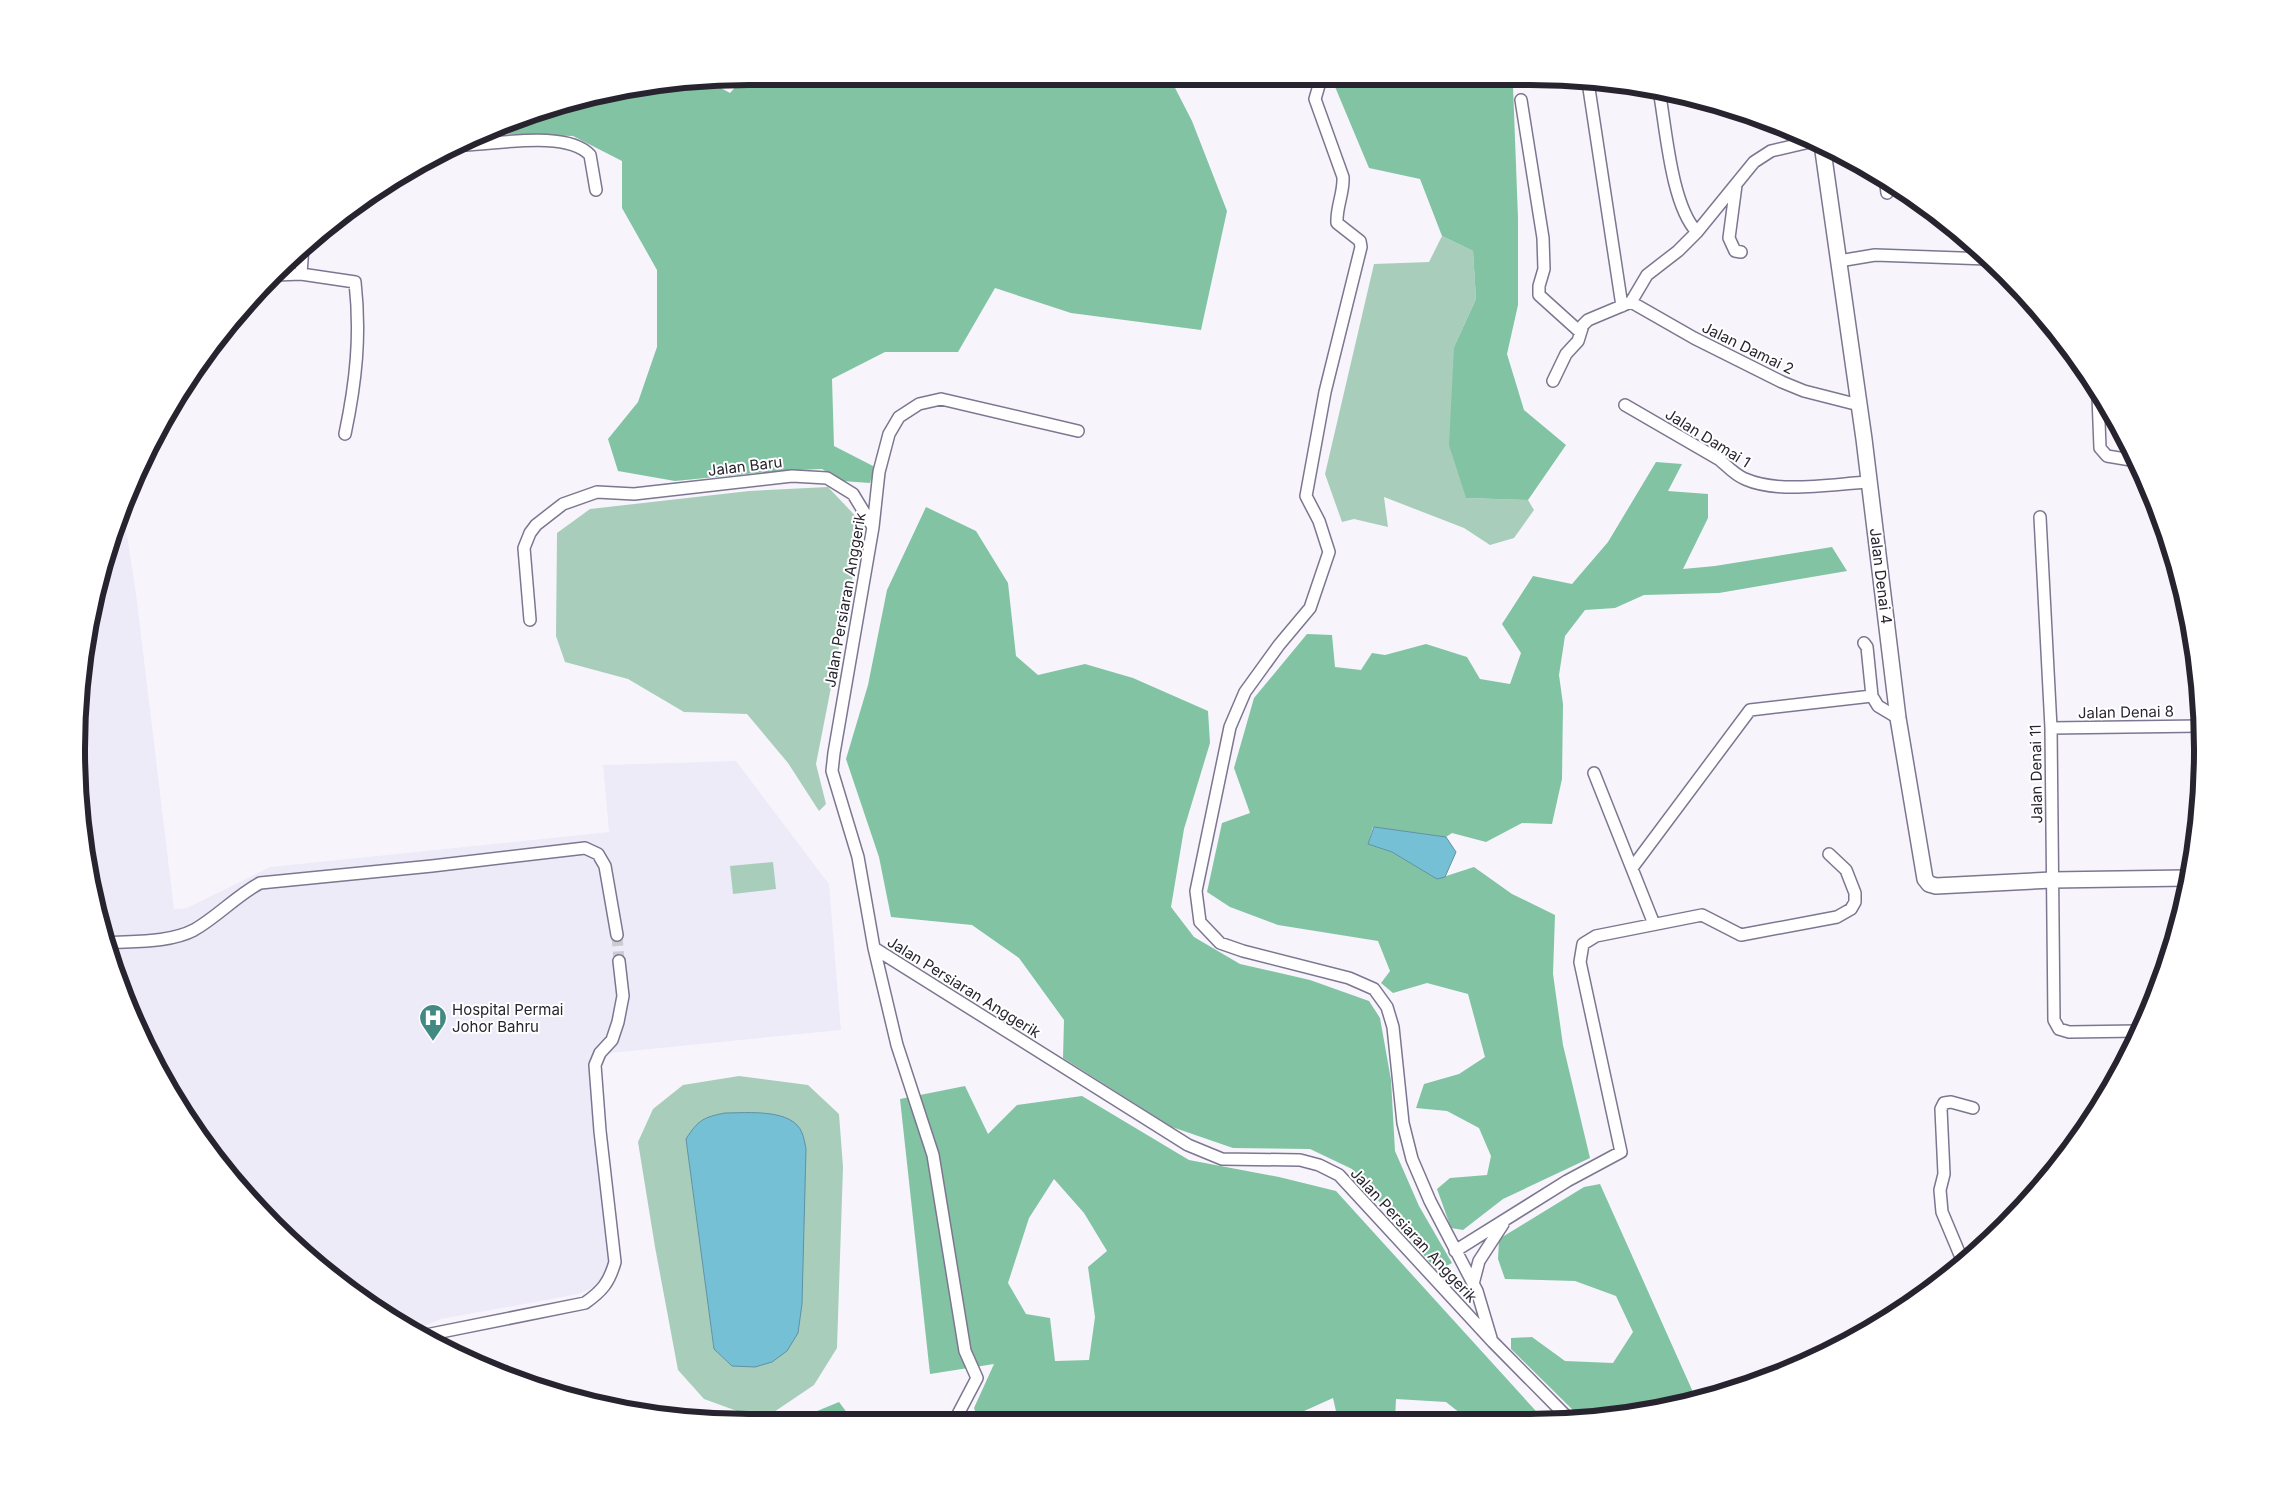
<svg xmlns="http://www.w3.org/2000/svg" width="2279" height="1499" viewBox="0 0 2279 1499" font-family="Inter,sans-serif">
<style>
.built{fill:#eeebf9}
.green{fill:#a8cebb;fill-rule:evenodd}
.forest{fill:#82c3a4;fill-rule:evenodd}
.water{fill:#76c0d6;stroke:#5e91a4}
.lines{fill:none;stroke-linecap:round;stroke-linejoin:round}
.minor-tunnel{stroke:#cdcbd2;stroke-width:11;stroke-dasharray:11 5.5;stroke-linecap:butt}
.minor-casing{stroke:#7d7690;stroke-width:14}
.tertiary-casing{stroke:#7d7690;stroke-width:18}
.minor{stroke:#fff;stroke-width:11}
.tertiary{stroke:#fff;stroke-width:15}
.labels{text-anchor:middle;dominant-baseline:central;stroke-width:4;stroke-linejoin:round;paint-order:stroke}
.street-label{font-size:15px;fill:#27242f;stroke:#fff}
.poi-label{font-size:15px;fill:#27242f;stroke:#fff;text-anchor:start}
.rim{fill:none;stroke:#27242f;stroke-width:6}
</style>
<rect width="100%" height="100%" fill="#f7f5fb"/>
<!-- built -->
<path class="built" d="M123 509 136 593 174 909 187 908 270 867 609 832 603 765 736 761 829 884 841 1030 600 1054 611 1266 597 1286 578 1294 546 1300 441 1319 411 1331 306 1256 190 1123 128 1007 99 923 78 794V706L112 533Z"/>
<!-- green -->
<path class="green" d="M1442 236 1473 251 1476 299 1454 347 1466 498 1528 500 1534 510 1514 538 1490 545 1464 528 1384 497 1388 527 1354 519 1342 522 1325 474 1374 264 1429 262Z
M828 487 863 524 816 764 826 804 819 811 788 763 747 714 684 712 628 679 565 662 556 636 557 533 590 509 749 491Z
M773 862 776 889 733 894 730 866Z
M739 1076 808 1085 839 1114 843 1167 837 1348 814 1385 774 1412 737 1411 704 1399 678 1370 655 1247 638 1142 653 1109 683 1085ZM686 1139 732 1366 714 1349Z"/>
<!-- forest -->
<path class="forest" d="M702 82H710L730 93 740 82H1172L1192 121 1227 211 1201 330 1071 313 995 288 958 352H885L832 379 834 446 875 467 870 483 842 481 822 469 776 471 675 481 618 471 608 439 638 402 657 347V270L622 208V161L573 136 494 134 493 132 533 112 639 87 646 89Z
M1333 82H1523L1513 86 1518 218V305L1507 354 1524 410 1566 445 1528 500 1466 498 1449 445 1454 347 1476 299 1473 251 1442 236 1420 179 1369 168Z
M1656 462 1682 464 1668 491 1708 494V518L1683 569 1715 566 1832 547 1847 571 1719 593 1644 595 1615 608 1585 610 1565 636 1559 675 1563 704 1562 779 1552 824 1522 823 1486 842 1452 833 1446 837 1373 827 1368 844 1392 852 1437 879 1474 867 1512 894 1555 915 1553 974 1563 1045 1590 1158 1503 1199 1463 1230 1451 1228 1437 1189 1450 1178 1487 1175 1491 1156 1479 1128 1447 1111 1416 1108 1424 1084 1459 1074 1485 1057 1468 994 1427 983 1393 993 1381 983 1390 971 1378 941 1278 925 1230 907 1207 892 1222 823 1250 813 1234 768 1254 698 1307 634 1332 635 1335 667 1361 670 1372 653 1385 655 1426 644 1467 657 1480 679 1510 684 1521 653 1502 624 1533 576 1572 584 1608 542Z
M926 507 976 531 1008 583 1016 656 1038 675 1085 664 1133 678 1208 711 1210 743 1184 829 1171 907 1194 937 1240 964 1310 980 1369 1001 1380 1018 1391 1080 1395 1151 1419 1206 1452 1263 1437 1271 1352 1169 1310 1149 1233 1148 1172 1127 1063 1058 1064 1020 1019 958 972 925 891 917 879 857 846 759 868 685 887 590Z
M965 1086 988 1134 1017 1105 1082 1096 1189 1160 1279 1177 1336 1191 1545 1421H1470L1446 1402 1396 1399 1395 1420H1338L1333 1398 1302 1412 1301 1420 978 1419 974 1408 994 1364 930 1374 900 1099ZM1054 1179 1084 1213 1107 1251 1088 1267 1095 1317 1089 1360 1055 1361 1050 1318 1026 1314 1008 1283 1029 1218Z
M1600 1184 1697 1401 1583 1420 1511 1349V1338L1532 1337 1565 1361 1613 1363 1633 1332 1616 1296 1575 1281 1505 1279 1498 1259 1499 1239 1584 1187Z
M839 1402 851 1418H800Z"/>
<!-- water -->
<path class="water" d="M1374 827 1446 837 1456 852 1445 877 1437 879 1392 852 1368 844Z
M725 1113C746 1113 793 1108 802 1133 804 1137 805 1144 806 1149L802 1304 798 1333 787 1351 772 1362 755 1367 732 1366 714 1349 686 1139C698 1120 704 1117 725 1113Z"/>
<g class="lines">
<!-- minor-tunnel -->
<path class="minor-tunnel" d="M617 935 619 961"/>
<defs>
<path id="minor" d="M1320 82 1315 99 1343 177C1344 193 1336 207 1337 223L1360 241 1361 247 1325 392 1306 496 1319 521 1329 552 1310 608 1279 645 1245 692 1230 727 1196 891 1200 922 1220 943 1243 951 1349 978 1374 989 1387 1007 1393 1027 1403 1123 1412 1159 1430 1201 1477 1291 1491 1338
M1588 82 1622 306
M1659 90C1666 128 1671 205 1697 232
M1521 100 1543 238 1544 269 1539 286V295L1580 332
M466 145C498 144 567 130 590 155L596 190
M1736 185 1729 238 1735 251 1741 252
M1886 185 1887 193
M1839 261 1875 255 1988 259
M301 274 303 246
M276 275 301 274 355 282C361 335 356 382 345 434
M1631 302 1694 338 1782 382 1804 391 1859 405
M1553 381 1566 354 1578 341 1583 325 1588 320 1631 302 1647 275 1678 251 1697 232 1754 162 1771 151 1814 141
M2098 396 2100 448 2107 456 2137 461
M1625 405 1720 460C1728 467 1735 475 1745 479 1779 494 1832 484 1869 482
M1078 431 941 399 919 404 899 417 889 434 879 472 873 527 834 753 832 771 858 857 874 948 1188 1145 1222 1159 1300 1160 1319 1165 1339 1175 1493 1342 1571 1421
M2040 517 2051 728 2054 1020 2059 1029 2069 1032 2138 1031
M530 620 524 548 530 533 536 525 563 504 597 492 634 494 792 476 827 478 853 494 873 527
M1864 643 1867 647 1872 696
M2051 728 2201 726
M1594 773 1654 924
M1632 868 1750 710 1872 696 1878 706 1898 718
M106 943C133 941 169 943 194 930 217 917 236 896 260 883L432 866 585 848 598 854 605 866 617 935
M874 948 897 1045 933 1155 965 1351 977 1378 956 1418
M1455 1251 1567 1181 1621 1152 1580 962 1583 944 1596 936 1702 915 1741 935 1837 917 1851 909 1855 902V893L1846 870 1829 854
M1963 1262 1942 1212 1940 1190 1944 1174 1941 1109 1944 1103 1951 1102 1973 1108
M1473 1284 1479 1261 1503 1224
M421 1336 585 1303C602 1291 609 1283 615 1262L600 1131 595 1065 600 1053 612 1040 618 1022 623 996 619 961"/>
<path id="tertiary" d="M1822 144 1864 439 1898 718 1925 879 1929 884 1936 886 2052 880 2187 878"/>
</defs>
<!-- minor casing -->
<use href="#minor" class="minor-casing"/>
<!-- tertiary casing -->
<use href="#tertiary" class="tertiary-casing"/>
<!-- minor -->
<use href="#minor" class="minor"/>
<!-- tertiary -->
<use href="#tertiary" class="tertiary"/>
</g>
<!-- icons -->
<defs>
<symbol id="hospital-pin" viewBox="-11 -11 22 30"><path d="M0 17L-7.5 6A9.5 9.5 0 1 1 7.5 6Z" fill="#438983" stroke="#fff"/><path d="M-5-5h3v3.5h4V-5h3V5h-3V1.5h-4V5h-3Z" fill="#fff"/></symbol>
</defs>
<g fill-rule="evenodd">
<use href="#hospital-pin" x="417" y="1002" width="32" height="43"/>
</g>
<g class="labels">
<!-- street labels -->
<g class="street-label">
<text transform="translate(1748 348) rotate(26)">Jalan Damai 2</text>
<text transform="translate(1708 438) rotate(32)">Jalan Damai 1</text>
<text transform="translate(745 466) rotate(-7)">Jalan Baru</text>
<text transform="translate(1881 576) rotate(83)">Jalan Denai 4</text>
<text transform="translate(845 600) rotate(-80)">Jalan Persiaran Anggerik</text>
<text transform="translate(2126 712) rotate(-1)">Jalan Denai 8</text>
<text transform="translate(2036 774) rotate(-91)">Jalan Denai 11</text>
<text transform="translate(964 987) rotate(32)">Jalan Persiaran Anggerik</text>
<text transform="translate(1414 1235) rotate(47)">Jalan Persiaran Anggerik</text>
</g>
<!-- poi labels -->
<g class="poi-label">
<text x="452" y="1009">Hospital Permai<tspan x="452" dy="17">Johor Bahru</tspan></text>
</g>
</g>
<!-- crop -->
<path d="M0 0H2279V1499H0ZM749 85H1530A664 664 0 0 1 2194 749V750A664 664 0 0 1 1530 1414H749A664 664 0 0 1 85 750V749A664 664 0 0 1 749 85Z" fill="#fff" fill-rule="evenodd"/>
<path class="rim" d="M749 85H1530A664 664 0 0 1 2194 749V750A664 664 0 0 1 1530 1414H749A664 664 0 0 1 85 750V749A664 664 0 0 1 749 85Z"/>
</svg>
